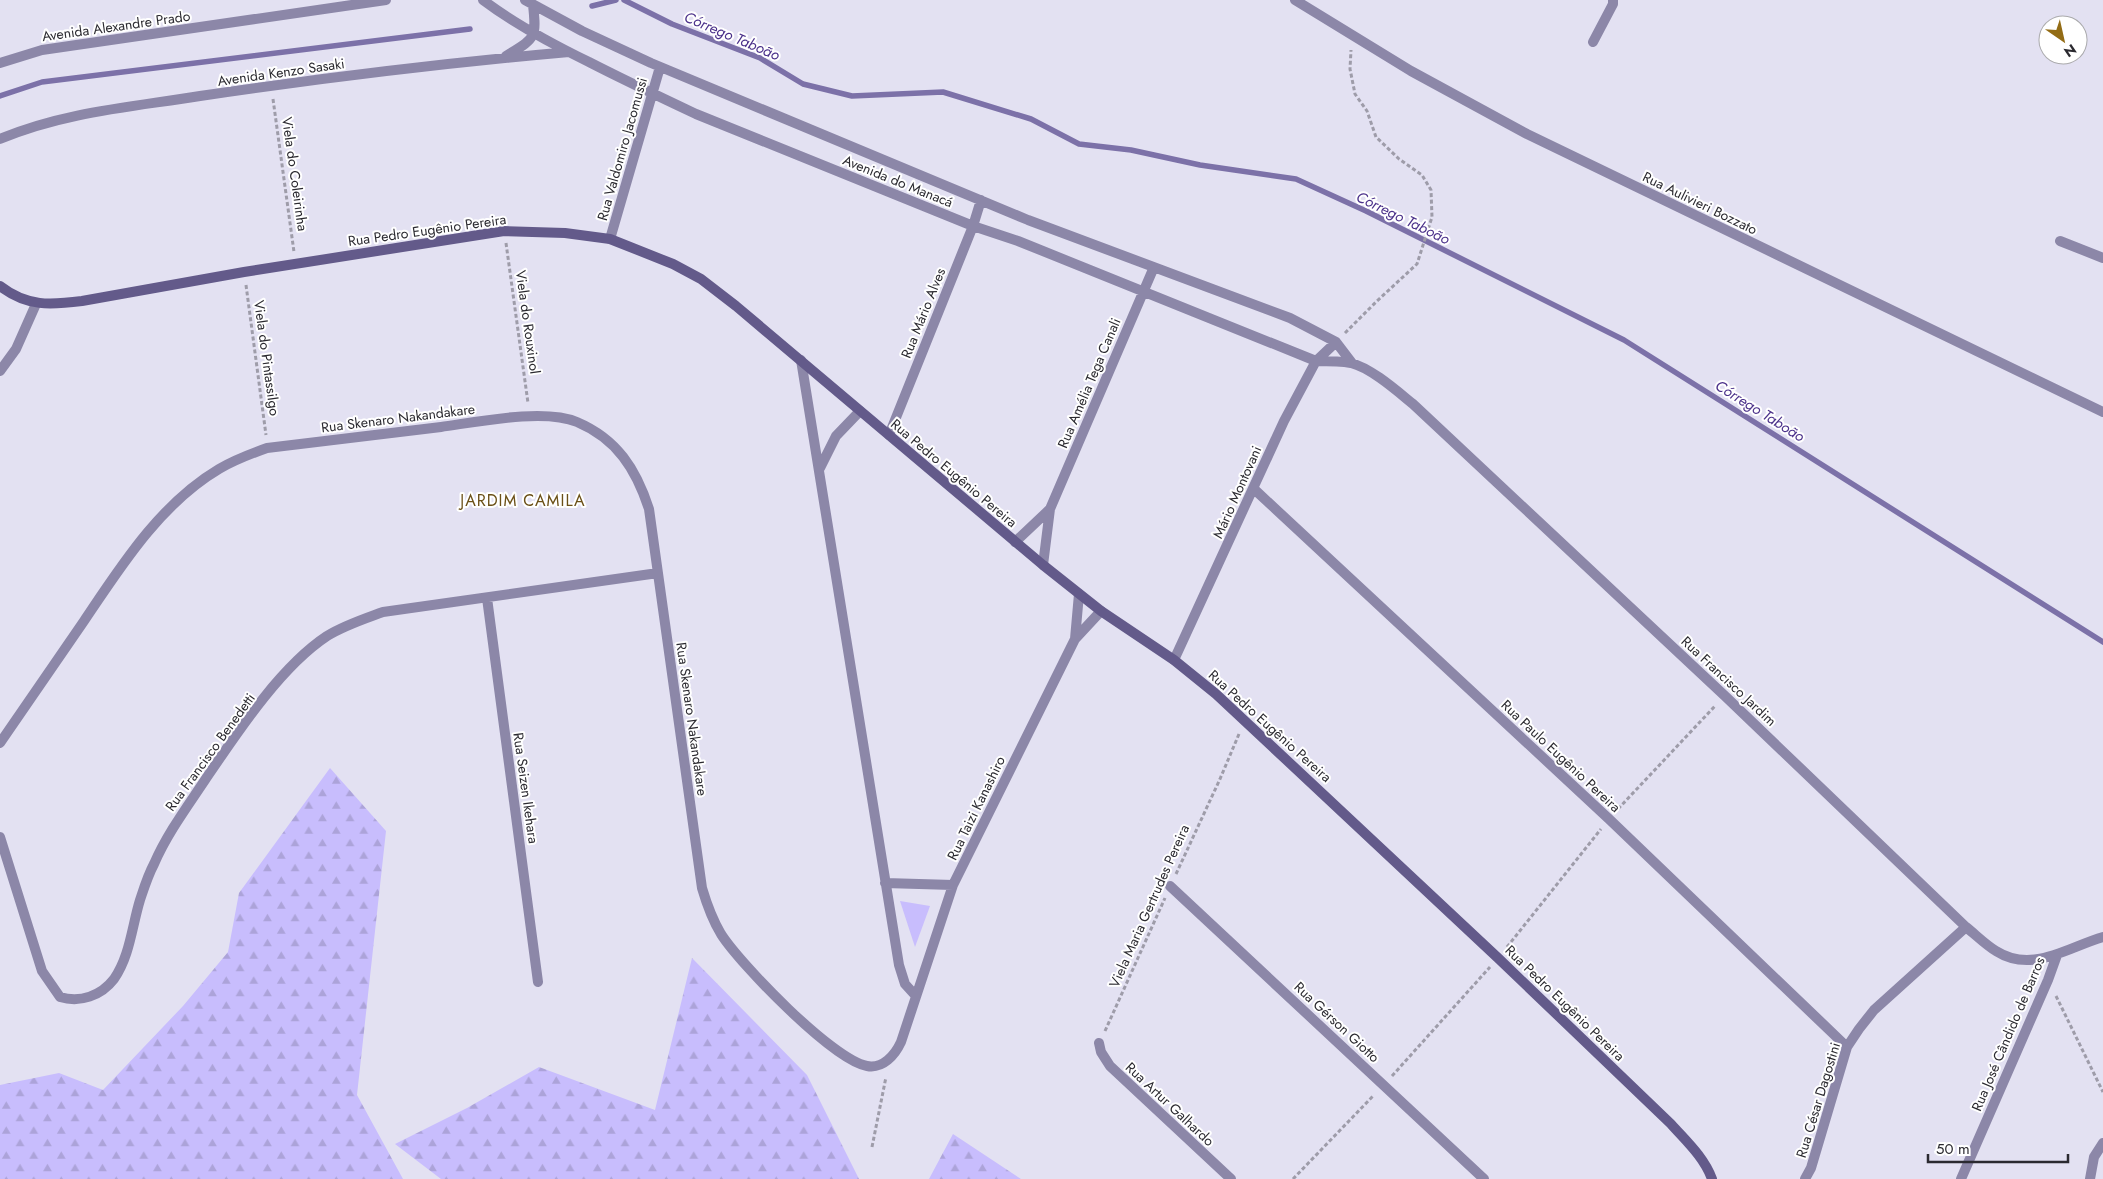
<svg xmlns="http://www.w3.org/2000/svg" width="2103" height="1179" viewBox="0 0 2103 1179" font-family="Jost,sans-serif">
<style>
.forest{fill:url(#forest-firs)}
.green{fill:#c8bdfd}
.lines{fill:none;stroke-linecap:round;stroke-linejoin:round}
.stream{stroke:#7c71a8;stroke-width:5.5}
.path{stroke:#9e9ca9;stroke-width:3;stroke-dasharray:4 2.5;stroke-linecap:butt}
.lane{stroke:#8c87a8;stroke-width:10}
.street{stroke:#8c87a8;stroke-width:10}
.secondary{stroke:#635a8a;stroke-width:10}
.labels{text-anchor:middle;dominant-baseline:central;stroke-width:4;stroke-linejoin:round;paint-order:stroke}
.street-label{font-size:14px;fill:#2b2a30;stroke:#fff}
.water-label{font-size:15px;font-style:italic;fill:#4b318a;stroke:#fff}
.quarter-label{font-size:16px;letter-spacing:1px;fill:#6b5018;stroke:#fff}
</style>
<defs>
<pattern id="forest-firs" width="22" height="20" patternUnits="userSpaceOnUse" patternTransform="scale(1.25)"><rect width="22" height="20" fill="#c8bdfd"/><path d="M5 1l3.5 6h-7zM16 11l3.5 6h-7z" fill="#aca3d9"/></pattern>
</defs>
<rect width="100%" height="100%" fill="#e3e1f2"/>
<!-- forest -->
<path class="forest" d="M330 768 386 831 357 1095 403 1179H0V1085L59 1073 103 1090 183 1006 228 952 239 893Z
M692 958 807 1075 859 1179H441L395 1144 467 1108 539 1067 655 1110Z
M953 1134 1021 1179H929Z"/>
<!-- green -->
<path class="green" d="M900 901 930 906 915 947Z"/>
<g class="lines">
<!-- stream -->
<path class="stream" d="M624 0 672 24 760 58 803 84 852 96 943 92 1031 119 1079 144 1131 150 1200 165 1296 179 1366 211 1624 340 2103 642
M592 6 616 0
M0 96 42 82 470 29"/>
<!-- path -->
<path class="path" d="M273 99 294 252
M506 243 528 403
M246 285 266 435
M1345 333 1377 301 1417 264 1432 217 1431 190 1422 175 1399 159 1376 137 1367 111 1355 94 1350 69 1351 50
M1618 809 1715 706
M1176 874 1220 779 1239 734
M1507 947 1601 829
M2056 996 2103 1092
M1105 1031 1165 898
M1392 1076 1490 967
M872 1147 886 1077
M1293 1179 1374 1095"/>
<!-- lane -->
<path class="lane" d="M1593 42 1613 4V0
M2060 241 2103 258"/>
<!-- street -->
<path class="street" d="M483 0C516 25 552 44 589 62 624 80 660 97 696 114L973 226 1018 241 1316 361C1327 361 1340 361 1351 363 1371 368 1397 391 1413 404L1725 696 1966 927C1976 935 1986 945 1996 951 2032 974 2068 947 2103 937
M525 0 582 31 651 63 1028 220 1290 318 1336 342 1352 363
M1295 0 1411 71 1527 134 2103 412
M506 56C535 38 537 39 533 5
M0 63 42 50 386 0
M0 139C64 112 132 107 200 96 322 78 445 63 569 52
M610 239 660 67
M801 360 899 965 905 984 915 995
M0 371 16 349 36 304
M889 435 973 226 981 200
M820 468 836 436 860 411
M1254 489 1609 819 1847 1047
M1015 542 1050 509
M1043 565 1050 509 1154 267
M487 598 538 982
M1075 639 1079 594
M1174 660 1284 421 1316 361 1336 342
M0 743C28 702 56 662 84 621 121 566 160 504 219 469 234 460 250 454 267 448 325 441 383 434 441 427 477 422 544 408 577 422 617 439 636 469 649 509L702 888C707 905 712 919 721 934 740 964 833 1060 867 1066 883 1069 895 1055 901 1042L953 885 1075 639 1101 611
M0 837 42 971 60 997C80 1003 101 996 114 979 130 956 132 926 140 900 144 888 148 875 154 864 167 834 187 807 205 780 237 733 280 667 327 636 345 625 364 619 383 612L658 573
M885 883 953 885
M1170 886 1484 1179
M1099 1043 1101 1052 1110 1066 1231 1179
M1805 1179 1811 1168 1847 1047 1859 1029 1874 1010 1966 927
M1961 1179 2048 980 2057 955
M2090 1179 2094 1157 2103 1143"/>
<!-- secondary -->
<path class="secondary" d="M0 286C27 307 51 305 82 301L244 272 504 231 565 233 610 239 673 264 701 279 736 306 1043 565 1101 611 1174 660 1216 694 1498 958 1671 1124C1686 1141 1704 1157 1712 1179"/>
</g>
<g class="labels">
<!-- street labels -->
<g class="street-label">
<text transform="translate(116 26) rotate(-8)">Avenida Alexandre Prado</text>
<text transform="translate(281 72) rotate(-8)">Avenida Kenzo Sasaki</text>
<text transform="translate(622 149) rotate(-74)">Rua Valdomiro Jacomussi</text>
<text transform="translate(295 174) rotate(82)">Viela do Coleirinha</text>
<text transform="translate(898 181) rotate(22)">Avenida do Manacá</text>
<text transform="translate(1700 203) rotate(26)">Rua Aulivieri Bozzato</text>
<text transform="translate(427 230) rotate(-8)">Rua Pedro Eugênio Pereira</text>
<text transform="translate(923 313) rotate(-68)">Rua Mário Alves</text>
<text transform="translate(528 322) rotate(82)">Viela do Rouxinol</text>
<text transform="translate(267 358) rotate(82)">Viela do Pintassilgo</text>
<text transform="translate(1089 383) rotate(-67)">Rua Amélia Tega Canali</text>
<text transform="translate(398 418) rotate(-7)">Rua Skenaro Nakandakare</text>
<text transform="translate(954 473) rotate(40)">Rua Pedro Eugênio Pereira</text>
<text transform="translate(1237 492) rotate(-66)">Mário Montovani</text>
<text transform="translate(1729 681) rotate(43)">Rua Francisco Jardim</text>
<text transform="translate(692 719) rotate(82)">Rua Skenaro Nakandakare</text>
<text transform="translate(1270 726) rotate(42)">Rua Pedro Eugênio Pereira</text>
<text transform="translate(210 752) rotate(-54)">Rua Francisco Benedetti</text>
<text transform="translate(1561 756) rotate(43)">Rua Paulo Eugênio Pereira</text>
<text transform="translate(526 788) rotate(82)">Rua Seizen Ikehara</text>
<text transform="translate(976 808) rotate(-64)">Rua Taizi Kanashiro</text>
<text transform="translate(1149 906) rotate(-66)">Viela Maria Gertrudes Pereira</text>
<text transform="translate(1565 1003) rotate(44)">Rua Pedro Eugênio Pereira</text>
<text transform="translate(1337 1022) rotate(43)">Rua Gérson Giotto</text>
<text transform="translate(2008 1034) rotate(-67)">Rua José Cândido de Barros</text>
<text transform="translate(1818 1100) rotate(-73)">Rua César Dagostini</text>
<text transform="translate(1170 1104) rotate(43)">Rua Artur Galhardo</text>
</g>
<!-- water labels -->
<g class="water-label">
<text transform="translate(732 36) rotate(23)">Córrego Taboão</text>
<text transform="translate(1403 218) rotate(26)">Córrego Taboão</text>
<text transform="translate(1760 411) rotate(32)">Córrego Taboão</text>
</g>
<!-- quarter labels -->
<g class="quarter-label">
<text x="523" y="500">JARDIM CAMILA</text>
</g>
</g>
<!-- north arrow -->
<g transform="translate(2063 40) rotate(146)"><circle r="24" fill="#ffffff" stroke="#aaaaac"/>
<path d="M0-4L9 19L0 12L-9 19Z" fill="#936c15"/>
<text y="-8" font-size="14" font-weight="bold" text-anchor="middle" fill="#2b2a30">N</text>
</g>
<!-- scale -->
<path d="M1928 1154v8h140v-8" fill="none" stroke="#2b2a30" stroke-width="2.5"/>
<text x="1936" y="1154" font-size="15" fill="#2b2a30" stroke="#ffffff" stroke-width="4" paint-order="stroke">50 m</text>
</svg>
